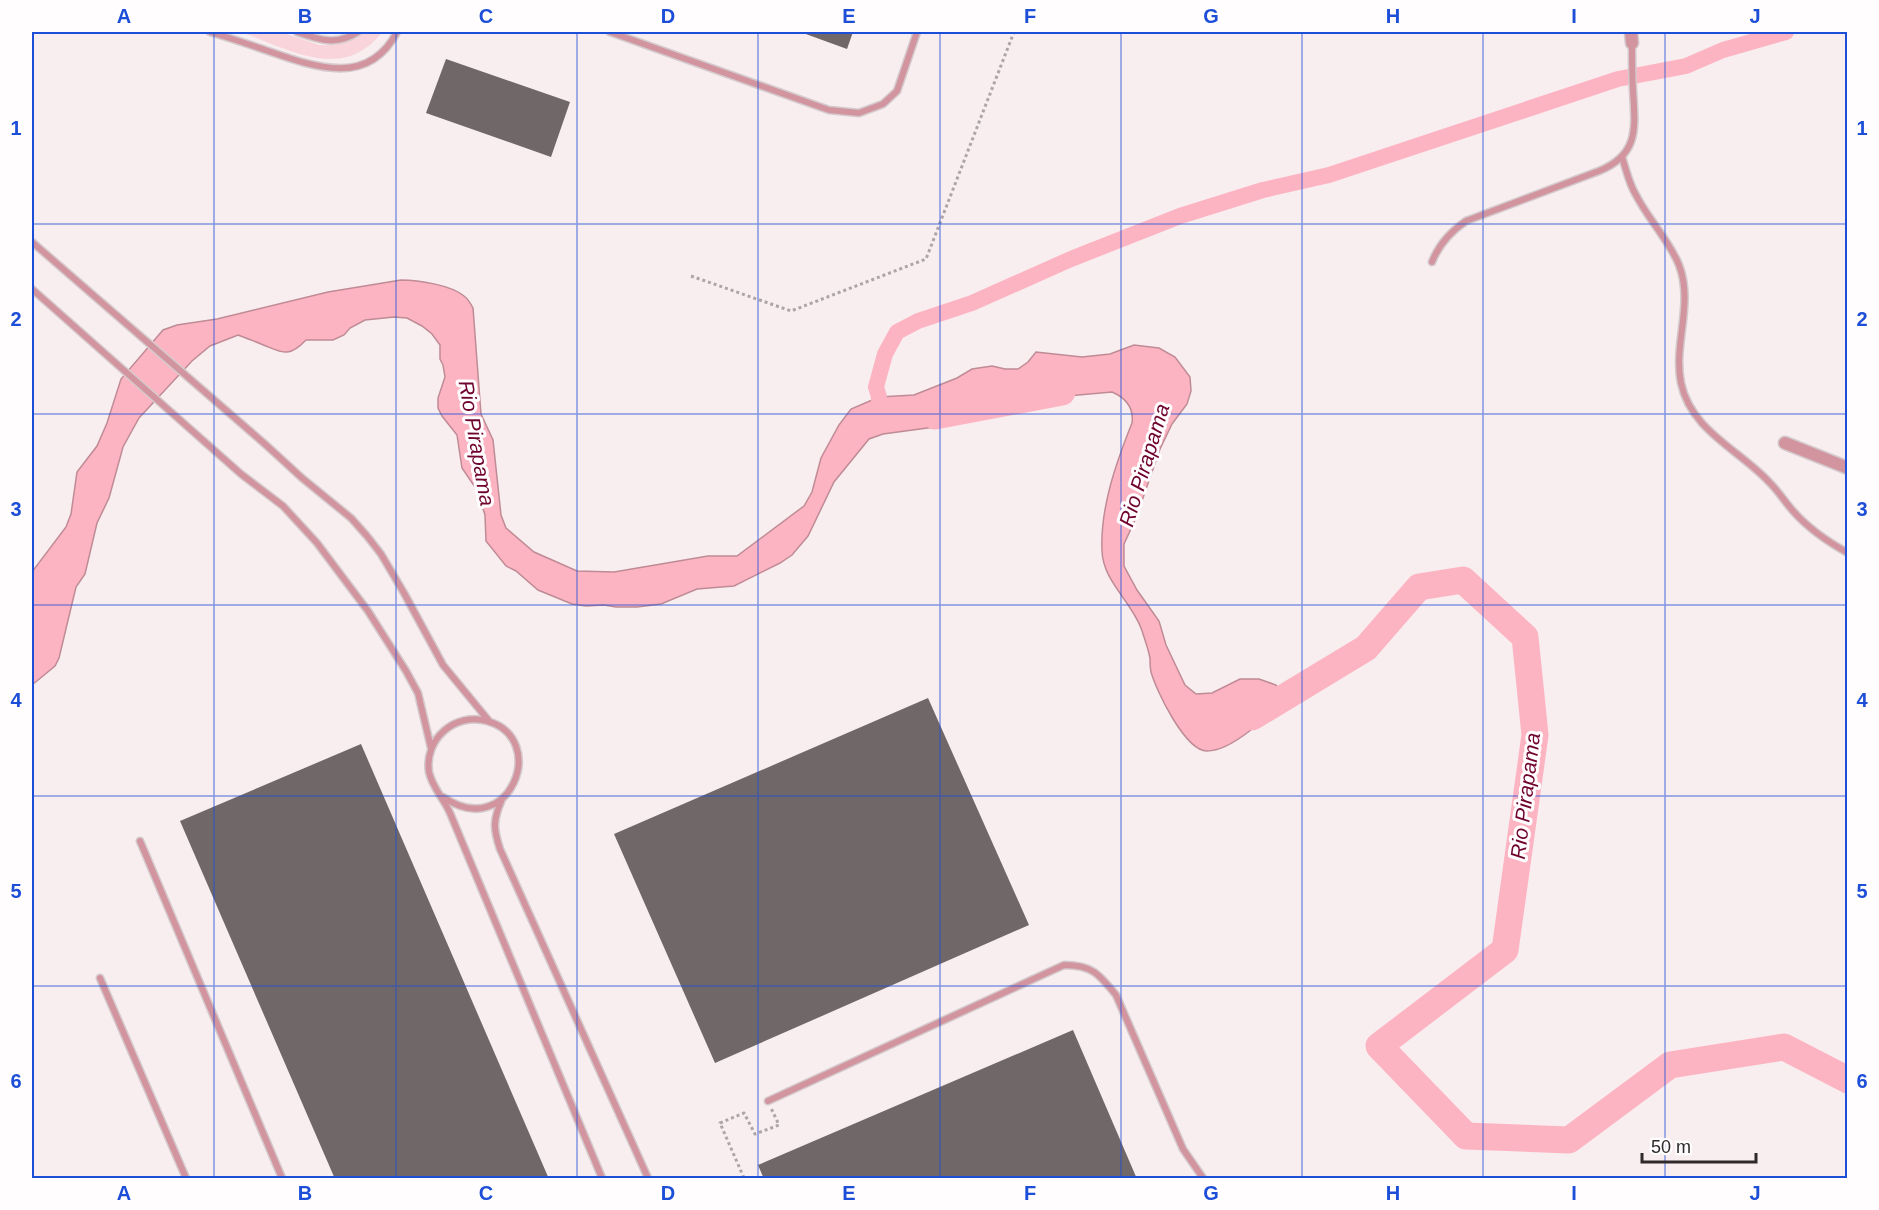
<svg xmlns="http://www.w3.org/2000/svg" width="1879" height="1210" viewBox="0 0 1879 1210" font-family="Arial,sans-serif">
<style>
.green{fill:#f9d4da}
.water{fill:#fdb4c2;stroke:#bf8b95;stroke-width:1.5}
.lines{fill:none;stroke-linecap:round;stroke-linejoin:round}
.canal{stroke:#fdb4c2;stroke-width:16}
.river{stroke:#fdb4c2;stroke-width:27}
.building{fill:#706768}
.service-casing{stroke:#d4cacc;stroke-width:9}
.minor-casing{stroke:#d4cacc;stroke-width:15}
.path{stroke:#ada5a7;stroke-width:3;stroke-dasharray:3 3;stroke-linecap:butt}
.service{stroke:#d295a0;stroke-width:6}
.minor{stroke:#d295a0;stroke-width:12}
.grid{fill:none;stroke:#1d4ed8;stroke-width:1.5;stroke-opacity:0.55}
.labels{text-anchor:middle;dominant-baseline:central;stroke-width:6;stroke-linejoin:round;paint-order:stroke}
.water-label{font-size:21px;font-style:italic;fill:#6f032e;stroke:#fffdfd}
.neatline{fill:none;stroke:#1d4ed8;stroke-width:2}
.grid-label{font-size:20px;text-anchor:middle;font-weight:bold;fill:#1d4ed8}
</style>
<rect width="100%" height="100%" fill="#f8edef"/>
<!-- green -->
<path class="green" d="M241 32H281L319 45H332L347 42 364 32H382C343 83 289 49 241 32Z"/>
<!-- water -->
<path class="water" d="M401 280C418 280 451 285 464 296 468 299 471 304 473 308L481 414 493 440 501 515 506 528 534 552 577 571 614 572 708 556H737L804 506 812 492 821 458 839 425 851 409 879 397 914 395 957 378 972 369 992 366 1005 369H1018L1028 362 1036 352 1082 357 1110 354 1134 345 1159 348 1175 357 1190 377 1191 391 1187 404 1172 424 1160 449 1136 518 1124 544V566L1137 590 1159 621 1166 645 1185 685 1196 694 1212 693 1240 679H1259L1276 685 1284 698C1269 716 1232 751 1207 751 1185 751 1156 690 1151 672 1150 667 1150 663 1150 658 1148 648 1144 637 1141 628 1131 601 1103 581 1102 551 1100 508 1116 463 1132 423 1134 408 1126 398 1112 392L1056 397 1040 401 1011 395 988 396 979 401 958 419 935 427 883 434 869 439 834 482 808 536 792 555 780 563 734 586 697 589 661 604 637 607H616L604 605 586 606 572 604 538 590 516 571 506 566 486 541 485 515 477 490 462 468 457 435 442 416 438 408V398L445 377 443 365 440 359V345L432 334 422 326 407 318 394 317 365 320 350 328 344 335 333 340H306C288 359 282 352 261 344 254 341 246 338 238 335L210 346 192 361 139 418 123 447 109 498 97 523 85 574 76 587 59 658 55 666 32 685V572L66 527 71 514 77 472 97 446 107 423 121 379 163 330 177 325 217 319 328 292Z"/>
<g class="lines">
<!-- canal -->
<path class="canal" d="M879 417V397L876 387 885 354 897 332 918 321 972 303 1071 259 1180 216 1263 190 1329 175 1618 79 1686 66 1723 50 1786 32"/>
<!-- river -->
<path class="river" d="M935 416 1062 392
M1252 717 1366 648 1419 587 1463 580 1525 637 1535 735 1505 950 1379 1046 1466 1136 1569 1140 1670 1065 1784 1047 1848 1080"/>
</g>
<!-- building -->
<path class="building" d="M803 32H853L847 49 803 33Z
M446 59 570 102 551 157 426 113Z
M928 698 1029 925 715 1063 614 834Z
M361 744 549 1179H335L180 821Z
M1073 1030 1137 1179H764L758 1165Z"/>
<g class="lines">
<defs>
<path id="service" d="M210 32C230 38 251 45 271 52 317 68 369 86 397 32
M297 32C320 40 336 46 358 32
M610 32 829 110 859 113 883 104 897 91 917 32
M1622 157C1626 169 1629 184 1636 195 1648 219 1669 240 1679 265 1694 304 1673 344 1681 383 1691 431 1740 450 1770 483 1779 492 1785 502 1793 511 1808 528 1828 542 1848 553
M32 242 266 445 302 478 351 518 367 536 381 554 404 593 443 665 489 721
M1432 262C1439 244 1450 232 1466 221L1599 171C1640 154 1635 127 1633 90 1632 74 1632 59 1632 43
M32 289 241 474 283 506 317 543 368 611 406 671 418 693 431 748
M443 797C510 843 550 738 487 721 455 712 424 739 429 772 432 787 444 799 450 813L602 1178
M502 799C493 820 493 828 500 849L648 1178
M140 841 282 1178
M100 978 186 1178
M768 1101 1064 965C1092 965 1099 974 1116 995L1183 1149 1203 1178"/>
<path id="minor" d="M1631 32 1632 43
M1785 443 1848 468"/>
</defs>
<!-- service casing -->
<use href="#service" class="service-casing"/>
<!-- minor casing -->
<use href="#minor" class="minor-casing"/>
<!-- path -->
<path class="path" d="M691 276 791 311 926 259 1014 32
M744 1178 720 1123 744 1113 755 1134 779 1125 771 1108"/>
<!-- service -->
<use href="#service" class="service"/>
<!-- minor -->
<use href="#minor" class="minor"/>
</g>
<!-- grid -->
<path class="grid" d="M214 32V1178M396 32V1178M577 32V1178M758 32V1178M940 32V1178M1121 32V1178M1302 32V1178M1483 32V1178M1665 32V1178M32 224H1848M32 414H1848M32 605H1848M32 796H1848M32 986H1848"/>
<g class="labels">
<!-- water labels -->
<g class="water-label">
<text transform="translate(477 443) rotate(80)">Rio Pirapama</text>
<text transform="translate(1144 465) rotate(-73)">Rio Pirapama</text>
<text transform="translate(1525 796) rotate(-83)">Rio Pirapama</text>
</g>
</g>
<!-- border -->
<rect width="1879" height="1210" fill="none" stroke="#fffdfd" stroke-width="66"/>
<!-- scale -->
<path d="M1642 1153v9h114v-9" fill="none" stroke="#2e2a2b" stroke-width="3"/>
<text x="1651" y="1153" font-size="18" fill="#2e2a2b" stroke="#fffdfd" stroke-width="4.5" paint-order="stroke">50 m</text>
<rect x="33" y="33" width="1813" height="1144" class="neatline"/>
<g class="grid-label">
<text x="124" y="23">A</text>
<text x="305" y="23">B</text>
<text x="486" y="23">C</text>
<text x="668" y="23">D</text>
<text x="849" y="23">E</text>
<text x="1030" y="23">F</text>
<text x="1211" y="23">G</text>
<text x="1393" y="23">H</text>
<text x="1574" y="23">I</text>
<text x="1755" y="23">J</text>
<text x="16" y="135">1</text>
<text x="1862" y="135">1</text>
<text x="16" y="326">2</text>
<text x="1862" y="326">2</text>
<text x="16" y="516">3</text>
<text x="1862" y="516">3</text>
<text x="16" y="707">4</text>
<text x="1862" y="707">4</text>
<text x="16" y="898">5</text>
<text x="1862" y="898">5</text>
<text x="16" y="1088">6</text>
<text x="1862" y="1088">6</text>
<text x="124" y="1200">A</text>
<text x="305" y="1200">B</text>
<text x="486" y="1200">C</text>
<text x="668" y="1200">D</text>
<text x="849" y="1200">E</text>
<text x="1030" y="1200">F</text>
<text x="1211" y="1200">G</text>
<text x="1393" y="1200">H</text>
<text x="1574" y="1200">I</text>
<text x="1755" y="1200">J</text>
</g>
</svg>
